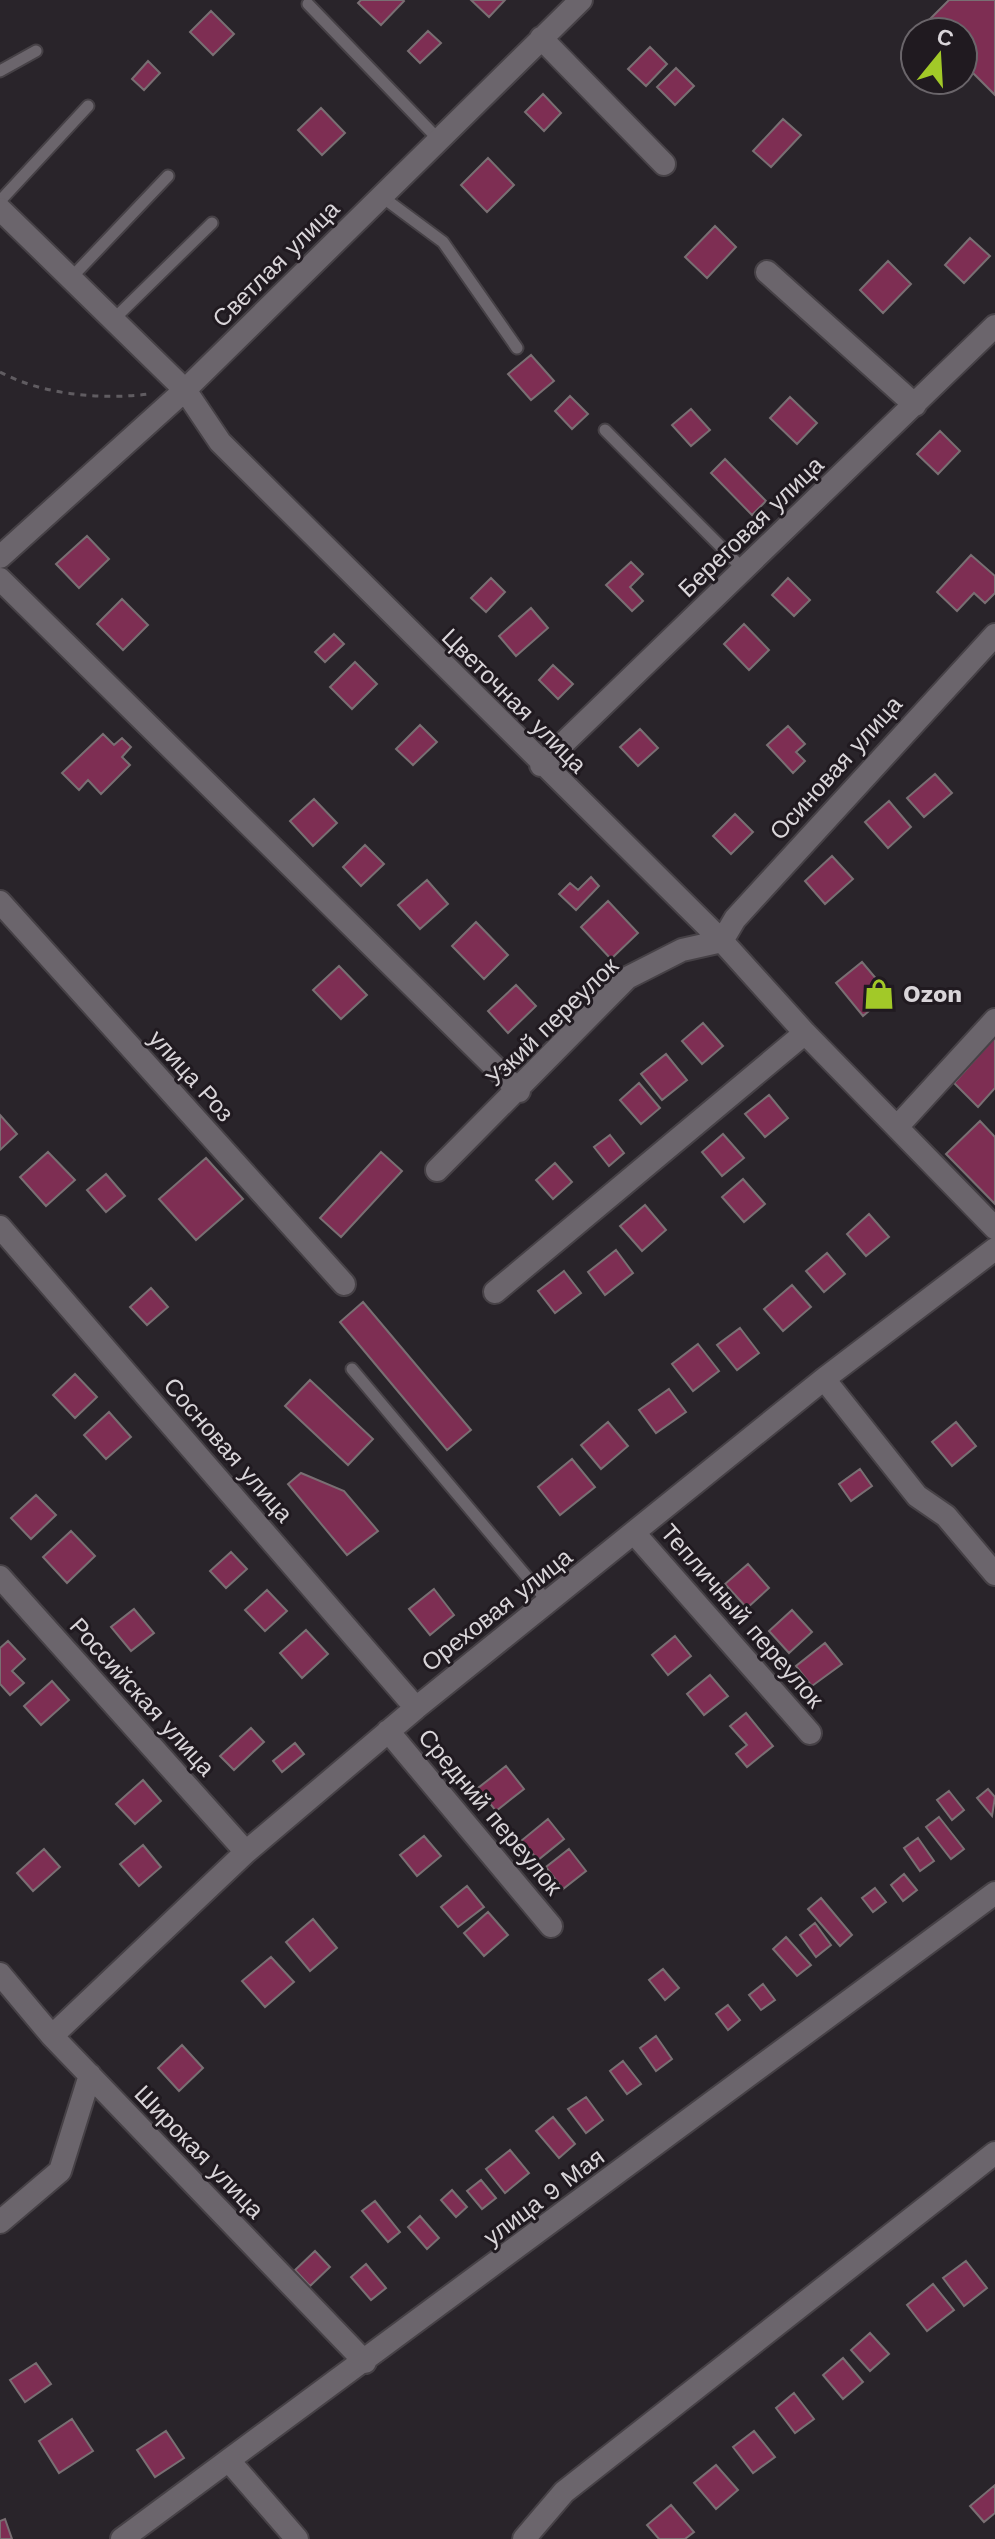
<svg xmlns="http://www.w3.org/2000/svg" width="995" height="2539" viewBox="0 0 995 2539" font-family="'Work Sans',sans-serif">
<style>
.building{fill:#7e2e53;stroke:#796f73;stroke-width:2}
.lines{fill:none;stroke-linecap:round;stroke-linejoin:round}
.lane-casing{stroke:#464146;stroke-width:15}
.street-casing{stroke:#464146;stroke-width:26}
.path{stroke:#605c61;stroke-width:3;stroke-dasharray:6 6;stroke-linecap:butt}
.lane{stroke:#6b656c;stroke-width:11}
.street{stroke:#6b656c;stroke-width:22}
.labels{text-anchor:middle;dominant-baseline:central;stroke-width:6;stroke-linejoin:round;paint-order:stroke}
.street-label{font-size:24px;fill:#d9d5d9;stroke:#201a20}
.poi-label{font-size:24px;font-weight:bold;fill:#d9d5d9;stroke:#201a20;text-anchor:start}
</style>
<rect width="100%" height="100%" fill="#29242a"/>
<!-- building -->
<path class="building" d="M361 0H403L404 1 381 25 358 3Z
M471 0H505L489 17Z
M949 0H995V95L963 63V32H933L925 24Z
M211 11 234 34 213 55 190 32Z
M428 31 441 43 420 63 408 51Z
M650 47 667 64 646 86 628 69Z
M148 61 160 73 144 90 132 79Z
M676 68 694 86 675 105 657 87Z
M543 94 561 113 544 131 525 112Z
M321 108 345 133 322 155 298 130Z
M783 119 801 135 771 167 753 151Z
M488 158 514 185 487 212 461 185Z
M715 226 736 247 707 278 685 257Z
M970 238 990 256 964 283 945 265Z
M888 261 911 284 883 313 860 290Z
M531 355 554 381 531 400 508 374Z
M570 396 588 414 572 429 555 411Z
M790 397 817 423 797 444 770 418Z
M691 409 710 430 691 446 672 425Z
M940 431 960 451 938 474 917 454Z
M725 459 766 501 752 515 711 473Z
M87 536 109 559 79 588 56 564Z
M971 555 995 576V593L985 603 974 593 957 611 937 592Z
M631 562 643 574 630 587 643 601 632 611 606 585Z
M491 578 505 592 486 612 471 598Z
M788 578 810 600 794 616 772 595Z
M122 599 148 625 123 650 97 624Z
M531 608 548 628 516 656 499 636Z
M744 624 769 650 749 670 724 644Z
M334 634 344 644 325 662 315 652Z
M355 662 377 684 352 709 330 687Z
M553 665 573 684 558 699 539 680Z
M420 725 437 742 413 765 396 749Z
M788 726 805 744 796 752 805 761 793 773 767 745Z
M640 729 658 748 638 766 620 747Z
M103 734 114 745 122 738 131 747 122 757 130 765 101 794 88 780 79 790 62 773Z
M935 774 952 793 924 817 907 798Z
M314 799 337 823 313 846 290 821Z
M889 801 911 827 888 848 865 822Z
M735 814 753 832 731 854 713 836Z
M365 845 384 864 361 886 343 867Z
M832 856 853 879 825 904 805 881Z
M591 877 599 886 576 910 559 894 570 883 578 890Z
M427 880 448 904 420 929 398 905Z
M608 901 638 933 611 959 581 927Z
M476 922 508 955 484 979 452 946Z
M862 962 889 994 863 1016 836 983Z
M339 966 367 995 341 1019 313 990Z
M516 985 536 1006 508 1033 488 1011Z
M703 1023 723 1046 702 1064 682 1041Z
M995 1037V1088L978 1107 954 1083Z
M666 1054 687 1080 662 1100 641 1074Z
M639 1083 660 1108 641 1124 620 1100Z
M769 1095 788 1118 765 1137 745 1114Z
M0 1115 17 1134 0 1150Z
M980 1121 995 1137V1204L946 1154Z
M723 1134 744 1158 722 1176 702 1152Z
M610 1135 624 1153 609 1166 594 1147Z
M48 1152 75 1180 46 1206 20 1177Z
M381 1152 402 1171 341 1237 320 1218Z
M206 1158 243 1199 196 1240 159 1199Z
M555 1163 572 1182 553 1199 536 1180Z
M106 1174 125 1196 106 1212 87 1190Z
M743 1179 765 1204 744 1222 722 1197Z
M645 1205 666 1230 642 1251 620 1226Z
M869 1214 889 1237 866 1256 847 1234Z
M616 1250 633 1273 605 1295 588 1272Z
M827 1253 845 1274 824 1292 806 1271Z
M564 1271 581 1293 555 1313 538 1291Z
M792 1285 811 1307 783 1331 764 1309Z
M151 1288 168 1307 147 1325 130 1307Z
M363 1302 471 1430 447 1450 340 1322Z
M740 1328 759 1353 737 1370 717 1345Z
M698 1344 719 1371 693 1391 672 1364Z
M75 1374 97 1397 75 1418 53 1395Z
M310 1380 373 1439 348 1465 285 1406Z
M669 1389 686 1412 656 1433 639 1410Z
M109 1412 131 1437 106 1459 84 1435Z
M608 1422 628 1446 601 1469 581 1445Z
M956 1422 976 1446 952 1466 932 1442Z
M572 1459 595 1487 560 1515 538 1487Z
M860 1469 872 1486 851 1501 839 1484Z
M301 1473 344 1491 378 1531 347 1555 288 1484Z
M36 1495 56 1515 31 1539 11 1518Z
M71 1531 95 1556 67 1583 43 1557Z
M231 1552 247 1569 226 1588 210 1571Z
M748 1564 769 1588 747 1608 725 1584Z
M434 1589 454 1615 430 1635 409 1609Z
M267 1590 287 1611 265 1631 245 1610Z
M134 1609 154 1633 131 1651 111 1627Z
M792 1610 812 1632 789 1653 769 1631Z
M306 1630 328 1654 302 1678 280 1653Z
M675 1636 691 1656 668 1675 652 1655Z
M8 1641 25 1659 12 1671 24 1683 10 1695 0 1684V1648Z
M825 1643 842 1664 812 1686 796 1666Z
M710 1675 728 1696 704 1715 687 1694Z
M52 1681 69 1700 41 1725 24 1706Z
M746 1713 773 1746 747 1767 736 1754 747 1745 730 1726Z
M251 1728 264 1742 234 1770 220 1756Z
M295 1743 304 1754 282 1772 273 1761Z
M506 1766 524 1789 496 1811 478 1788Z
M143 1780 161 1801 135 1824 116 1804Z
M988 1789 995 1797 992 1816 977 1798Z
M949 1791 964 1810 952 1820 937 1800Z
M939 1817 964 1849 951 1859 926 1827Z
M548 1819 564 1839 538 1860 521 1841Z
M424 1836 441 1856 417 1876 400 1855Z
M918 1838 934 1861 920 1871 904 1848Z
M143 1845 161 1867 139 1886 120 1864Z
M44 1849 60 1867 33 1891 17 1873Z
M569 1849 586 1871 563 1889 546 1867Z
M904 1874 917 1890 903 1901 891 1885Z
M467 1886 484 1907 458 1927 441 1907Z
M875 1888 886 1902 873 1912 862 1898Z
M821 1898 852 1935 840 1946 808 1909Z
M488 1912 508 1935 484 1956 464 1933Z
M313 1919 337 1948 310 1971 286 1942Z
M815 1923 831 1945 816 1957 800 1935Z
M786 1937 811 1965 797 1976 773 1949Z
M271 1957 294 1982 265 2007 242 1981Z
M663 1969 679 1988 665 2000 649 1980Z
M763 1984 775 2000 761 2010 749 1995Z
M728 2005 740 2020 728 2030 716 2014Z
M656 2036 672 2059 656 2071 640 2048Z
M182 2045 203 2068 179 2091 158 2068Z
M623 2061 641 2084 627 2094 610 2071Z
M586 2097 603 2120 586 2133 568 2109Z
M553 2117 575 2144 559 2158 536 2131Z
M510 2150 529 2173 505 2193 486 2169Z
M481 2180 496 2198 482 2209 467 2191Z
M452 2190 467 2207 456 2217 441 2200Z
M375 2201 400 2232 388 2242 362 2211Z
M420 2216 439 2238 427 2249 408 2227Z
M315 2251 330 2267 310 2286 295 2270Z
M966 2261 987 2288 964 2306 943 2278Z
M366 2264 386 2288 371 2300 351 2277Z
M933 2284 954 2310 927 2331 907 2305Z
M870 2333 889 2354 870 2371 851 2350Z
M843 2358 863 2382 843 2399 823 2375Z
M36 2363 51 2384 25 2402 10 2380Z
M794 2393 814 2419 795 2433 776 2408Z
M72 2419 93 2451 59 2473 39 2441Z
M166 2431 184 2458 155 2477 137 2450Z
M754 2431 775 2457 753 2473 733 2447Z
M716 2465 738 2490 716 2509 694 2483Z
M995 2485V2513L984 2522 970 2506Z
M671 2505 694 2532 685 2539H659L647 2525Z
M5 2519 12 2539H0V2521Z"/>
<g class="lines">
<defs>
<path id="lane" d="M308 4 439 140
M0 71 36 51
M381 196 443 242 517 348
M0 201 88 106
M71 278 168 176
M113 320 212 223
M605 430 744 570
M352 1369 548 1602"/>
<path id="street" d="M541 38 664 164
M0 209 185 390 220 442 722 941 805 1033 995 1228
M767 272 915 405
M0 557 185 390 581 0
M0 579 519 1091
M541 765 995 326
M0 902 344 1284
M897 1127 995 1020
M437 1170 627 978 682 950 722 941 735 919 995 635
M0 1227 416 1708
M495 1292 805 1033
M824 1379 917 1496 946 1516 995 1574
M635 1534 810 1733
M0 1577 246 1852
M388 1731 551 1926
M0 1974 52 2036 365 2362
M52 2036 246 1852 416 1708 824 1379 995 1249
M0 2222 60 2171 90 2075
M230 2462 297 2539
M122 2539 995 1893
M524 2539 564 2492 995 2153"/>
</defs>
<!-- lane casing -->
<use href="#lane" class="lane-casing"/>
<!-- street casing -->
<use href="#street" class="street-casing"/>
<!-- path -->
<path class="path" d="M0 372C43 395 101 400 149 394"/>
<!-- lane -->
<use href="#lane" class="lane"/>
<!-- street -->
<use href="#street" class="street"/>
</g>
<!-- icons -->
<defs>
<symbol id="shop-bare" viewBox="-9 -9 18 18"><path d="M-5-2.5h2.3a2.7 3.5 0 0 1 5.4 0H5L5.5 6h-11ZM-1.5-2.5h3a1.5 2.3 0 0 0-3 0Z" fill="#a2c928" stroke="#201a20" stroke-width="2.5" paint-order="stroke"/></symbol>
</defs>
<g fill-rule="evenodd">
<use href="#shop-bare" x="857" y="972" width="44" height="44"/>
</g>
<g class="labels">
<!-- street labels -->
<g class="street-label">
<text transform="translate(276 264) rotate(-45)">Светлая улица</text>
<text transform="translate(751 527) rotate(-44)">Береговая улица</text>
<text transform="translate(514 701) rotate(45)">Цветочная улица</text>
<text transform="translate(836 768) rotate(-48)">Осиновая улица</text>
<text transform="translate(552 1022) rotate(-44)">Узкий переулок</text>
<text transform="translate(191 1076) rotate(48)">улица Роз</text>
<text transform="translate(228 1450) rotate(49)">Сосновая улица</text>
<text transform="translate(497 1610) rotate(-38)">Ореховая улица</text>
<text transform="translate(742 1616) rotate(49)">Тепличный переулок</text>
<text transform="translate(142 1697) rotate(48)">Российская улица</text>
<text transform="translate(490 1812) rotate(50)">Средний переулок</text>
<text transform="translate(199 2152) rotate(46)">Широкая улица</text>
<text transform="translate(544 2197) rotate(-37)">улица 9 Мая</text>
</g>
<!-- poi labels -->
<g class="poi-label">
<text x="903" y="994">Ozon</text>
</g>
</g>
<!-- north arrow -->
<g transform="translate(939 56) rotate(18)"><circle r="38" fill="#201a20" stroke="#6a656a" stroke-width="2"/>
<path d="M0-6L14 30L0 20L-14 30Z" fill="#a2c928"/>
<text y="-12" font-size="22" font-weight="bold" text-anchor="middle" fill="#d9d5d9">С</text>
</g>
</svg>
